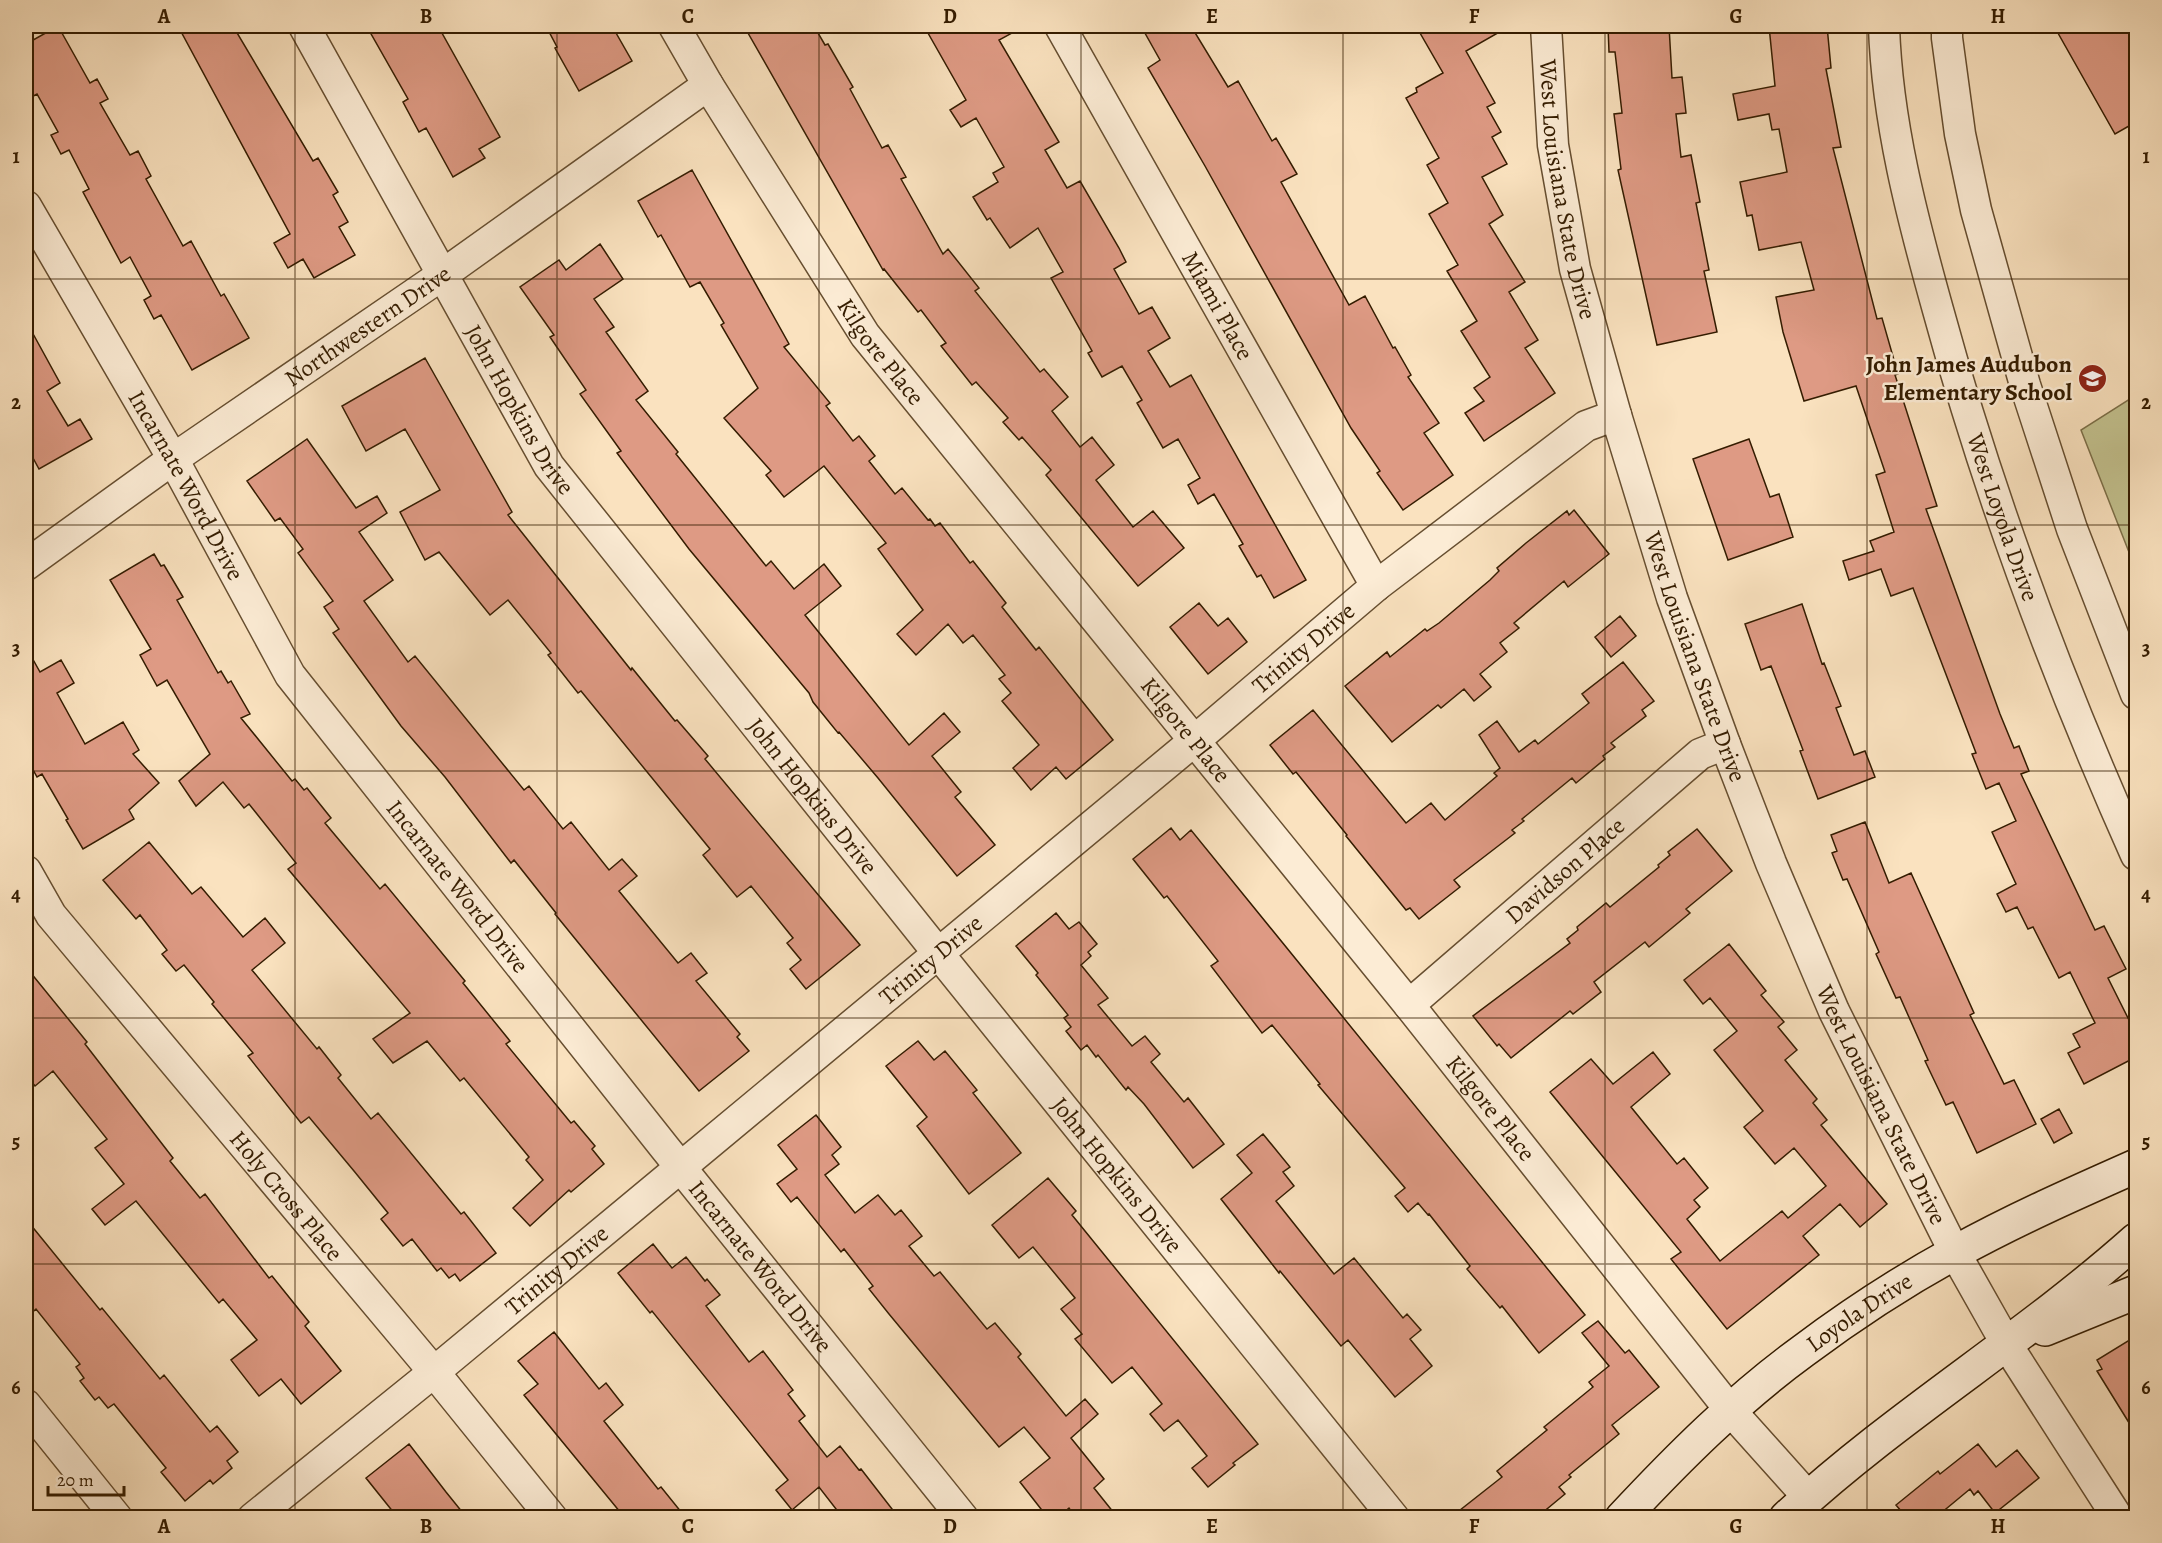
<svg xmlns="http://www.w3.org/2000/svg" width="2162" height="1543" viewBox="0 0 2162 1543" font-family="Alegreya,serif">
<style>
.green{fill:#c3c28f;stroke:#7c6f48;stroke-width:1.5}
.building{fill:#de9a84;stroke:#341c00;stroke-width:1.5}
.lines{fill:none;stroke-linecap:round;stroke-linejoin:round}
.street-casing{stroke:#664e30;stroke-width:33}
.secondary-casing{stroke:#341c00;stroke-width:36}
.street{stroke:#fcecd5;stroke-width:30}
.secondary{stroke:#fcecd5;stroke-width:33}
.grid{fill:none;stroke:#341c00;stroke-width:1.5;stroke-opacity:0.55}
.labels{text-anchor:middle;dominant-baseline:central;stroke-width:5;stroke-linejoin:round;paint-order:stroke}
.street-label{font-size:24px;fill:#341c00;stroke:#fcecd5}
.poi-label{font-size:24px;font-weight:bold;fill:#341c00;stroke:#fcecd5;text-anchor:end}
.neatline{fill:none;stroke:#341c00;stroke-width:2}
.grid-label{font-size:20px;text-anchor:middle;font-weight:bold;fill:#341c00}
</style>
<rect width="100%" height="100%" fill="#fae2bf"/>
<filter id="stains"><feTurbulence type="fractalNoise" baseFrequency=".00333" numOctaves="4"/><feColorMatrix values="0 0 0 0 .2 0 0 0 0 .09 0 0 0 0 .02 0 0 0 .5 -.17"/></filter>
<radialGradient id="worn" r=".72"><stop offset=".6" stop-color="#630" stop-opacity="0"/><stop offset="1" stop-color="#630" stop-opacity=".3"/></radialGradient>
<!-- green -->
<path class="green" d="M2136 395V570L2081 430Z"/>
<!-- building -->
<path class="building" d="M58 26 90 83 97 79 108 99 100 103 130 155 138 151 151 176 146 179 183 246 191 241 221 296 224 294 249 338 192 370 161 315 154 319 144 300 151 296 130 257 121 263 83 192 89 189 69 150 61 154 51 135 58 132 37 94 26 100V44Z
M178 26H233L313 161 318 158 338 192 333 195 348 222 339 227 355 255 314 278 303 259 288 268 274 243 290 234Z
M382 26H438L500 137 479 149 485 158 453 177 426 128 419 132 403 102 408 99 370 32Z
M546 26H612L632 61 579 91 555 48 557 47Z
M744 26H814L825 45 828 44 853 87 850 89 882 148 888 145 906 177 901 179 943 254 948 249 979 288 975 291 1040 372 1044 369 1068 397 1052 411 1080 447 1092 437 1114 465 1096 480 1133 527 1153 511 1184 548 1138 586 1046 475 1051 470 1022 437 1019 440 1003 422 1008 418 976 382 972 385 941 346 946 343 921 310 918 312 884 269 883 270Z
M924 26H1025L999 40 1059 142 1045 150 1067 188 1080 181 1119 248 1126 262 1114 269 1139 314 1152 307 1170 338 1148 351 1170 387 1191 375 1306 580 1274 598 1261 575 1257 577 1239 546 1243 544 1214 494 1198 504 1188 485 1200 478 1178 439 1163 448 1137 403 1142 400 1122 366 1102 377 1088 353 1092 351 1051 278 1063 272 1038 228 1010 248 990 218 987 220 973 197 998 182 993 173 1004 167 976 118 961 127 950 110 966 100Z
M1141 26H1191L1228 87 1238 81 1272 141 1276 138 1297 174 1281 182 1349 305 1365 296 1393 348 1395 347 1411 375 1408 377 1439 423 1424 433 1453 475 1403 510 1377 473 1380 471 1351 428 1205 166 1148 68 1160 60Z
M1416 26H1510L1466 51 1495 103 1487 107 1501 132 1492 137 1507 164 1482 177 1503 215 1489 224 1525 282 1509 292 1538 340 1525 348 1555 393 1484 441 1465 413 1484 401 1474 388 1490 377 1461 331 1477 321 1447 271 1458 265 1429 214 1448 203 1427 165 1439 158 1406 98 1417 92 1416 88 1443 73Z
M1608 26H1669L1672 78 1682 77 1686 113 1676 114 1681 157 1691 155 1700 202 1696 203 1709 270 1704 271 1717 332 1657 345 1618 170 1621 169 1614 114 1622 113 1615 52H1609Z
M1769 26H1827L1831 68 1826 69 1841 147 1833 148 1877 319 1882 318 1898 374 1895 375 1937 506 1926 509 2000 714 2014 748 2019 746 2029 771 2021 774 2095 930 2104 926 2126 969 2108 978 2136 1034V1057L2084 1084 2068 1053 2080 1047 2073 1034 2095 1023 2070 972 2059 978 2033 927 2028 929 2017 907 2006 912 1997 894 2016 884 1992 832 2016 821 1999 783 1986 789 1972 754 1976 753 1913 588 1891 596 1881 569 1849 580 1843 561 1874 551 1870 541 1894 532 1876 475 1885 472 1856 386 1804 401 1783 332 1776 297 1814 290 1801 242 1759 250 1752 215 1747 216 1740 182 1787 172 1779 129 1772 130 1769 114 1738 120 1733 94 1775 86Z
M2054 26H2136V122L2115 134Z
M692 170 789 344 784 347 830 403 826 406 853 441 859 436 875 456 869 461 895 494 902 488 928 520 930 519 935 526 940 523 970 563 973 561 1006 603 1002 607 1036 650 1039 647 1113 740 1066 779 1056 767 1031 790 1013 768 1039 745 1002 701 1011 693 999 679 1005 675 973 635 963 643 948 624 916 655 897 634 923 610 878 549 886 543 824 466 784 497 766 475 771 471 724 418 758 388 721 325 724 323 700 282 690 287 661 235 658 237 638 201Z
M600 244 623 279 594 299 614 327 606 332 648 391 636 400 678 452 676 454 766 566 771 561 794 589 824 564 841 586 805 615 909 745 944 713 960 732 932 756 961 792 955 797 995 845 957 876 878 778 839 732 838 733 813 702 809 693 689 549 617 453 621 451 580 394 586 390 550 337 554 335 520 287 559 260 566 270Z
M26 321 60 383 47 391 68 426 80 419 92 439 39 469 26 445Z
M425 358 512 512 508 515 631 670 632 668 675 721 677 720 708 756 705 759 860 945 806 989 790 969 801 960 787 943 793 938 751 886 737 897 703 855 710 849 581 691 578 693 548 655 551 653 508 600 490 615 439 552 425 560 400 512 440 490 405 429 366 451 342 406Z
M307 439 356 508 377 496 387 513 359 532 393 580 364 601 408 662 415 656 524 790 529 786 563 829 571 822 609 870 622 859 637 876 619 891 678 963 691 953 707 973 696 981 740 1034 737 1037 749 1051 699 1091 555 914 556 913 514 860 511 863 445 777 401 726 333 633 339 629 324 607 333 601 298 553 303 549 280 518 275 521 247 481Z
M1749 439 1770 497 1779 494 1793 537 1728 560 1693 459Z
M1574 510 1609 554 1568 587 1564 581 1514 623 1519 628 1500 643 1507 652 1480 674 1491 687 1474 701 1464 689 1441 708 1438 705 1392 742 1345 686 1387 652 1390 657 1425 629 1427 631 1439 623 1490 580 1499 571 1497 568 1526 543 1567 511 1569 515Z
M154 554 161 566 164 565 183 597 177 600 218 673 221 671 228 683 231 681 250 714 241 718 292 781 295 779 304 790 307 788 331 818 325 823 380 889 385 884 465 981 463 983 510 1041 506 1044 571 1123 574 1121 595 1146 592 1149 604 1164 571 1192 569 1190 530 1226 513 1208 543 1180 526 1160 529 1157 464 1078 460 1081 427 1041 393 1063 373 1039 410 1013 288 869 296 863 249 804 244 808 223 782 196 806 179 781 210 754 167 680 157 686 140 655 151 649 110 580Z
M1199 603 1218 626 1228 618 1247 642 1208 674 1170 627Z
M1802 604 1822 664 1824 663 1841 706 1836 708 1854 755 1865 751 1875 777 1818 799 1800 751 1803 750 1771 666 1761 670 1745 624Z
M1620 616 1636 636 1611 657 1595 637Z
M26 647 40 672 61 660 74 683 57 693 85 744 123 722 139 750 133 754 159 783 129 810 134 819 83 849 66 820 68 819 42 774 37 777 26 757Z
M1623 662 1654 701 1642 710 1646 716 1611 743 1615 747 1603 756 1605 759 1576 783 1572 778 1522 819 1524 821 1512 830 1515 833 1454 880 1460 887 1419 919 1410 908 1406 910 1346 836 1347 835 1296 772 1293 774 1270 745 1313 710 1406 823 1431 803 1445 820 1497 776 1494 773 1500 768 1479 735 1497 721 1519 752 1535 740 1538 744 1589 703 1582 694Z
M1865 822 1889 883 1911 873 1974 1013 1970 1015 2004 1084 2014 1080 2036 1124 1977 1153 1953 1102 1946 1105 1925 1061 1928 1060 1900 997 1896 998 1876 954 1879 952 1847 879 1843 880 1832 853 1837 851 1831 835Z
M1171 828 1180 840 1191 830 1585 1315 1539 1353 1502 1306 1500 1308 1467 1269 1470 1266 1429 1214 1428 1215 1418 1203 1408 1212 1395 1196 1405 1188 1318 1085 1320 1084 1272 1025 1262 1033 1211 966 1218 961 1167 896 1164 898 1133 859Z
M1697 829 1732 871 1686 909 1690 913 1649 947 1645 942 1594 982 1601 992 1573 1014 1570 1011 1511 1058 1499 1044 1497 1046 1473 1016 1570 943 1567 939 1578 930 1577 927 1606 903 1610 907 1659 867 1658 865 1670 855 1668 852Z
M149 842 192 894 201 887 243 937 265 918 285 943 252 970 317 1049 319 1047 341 1075 338 1078 371 1119 378 1113 461 1214 464 1212 496 1253 460 1281 455 1274 449 1278 441 1268 437 1271 412 1239 403 1246 381 1219 388 1213 354 1171 309 1117 301 1123 248 1056 253 1053 212 1004 214 1002 184 965 176 971 162 954 167 950 140 915 136 919 103 880Z
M1056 913 1069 929 1079 922 1097 944 1088 952 1091 956 1081 965 1108 998 1098 1005 1132 1046 1145 1036 1160 1054 1151 1062 1184 1102 1188 1098 1224 1144 1193 1168 1144 1104 1128 1087 1126 1090 1098 1055 1096 1057 1087 1045 1081 1050 1066 1031 1071 1027 1064 1018 1068 1015 1036 975 1038 973 1016 946Z
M1729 944 1766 991 1761 995 1784 1022 1778 1027 1797 1050 1785 1060 1817 1099 1813 1103 1827 1120 1821 1125 1887 1204 1860 1227 1840 1204 1803 1236 1819 1255 1727 1329 1671 1259 1681 1252 1550 1092 1591 1059 1613 1084 1653 1052 1670 1074 1631 1107 1677 1164 1684 1158 1708 1188 1694 1200 1700 1207 1687 1219 1720 1261 1782 1211 1788 1218 1826 1186 1794 1148 1775 1164 1744 1127 1763 1111 1714 1050 1737 1031 1710 998 1703 1004 1684 980Z
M26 967 87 1042 85 1044 173 1158 170 1161 200 1198 205 1194 269 1278 272 1276 309 1322 305 1326 341 1371 301 1404 281 1379 259 1396 231 1360 257 1340 223 1299 219 1303 136 1201 105 1225 92 1209 124 1184 95 1148 107 1139 53 1071 35 1086 26 1075Z
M918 1041 934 1060 945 1051 977 1090 973 1093 1021 1153 969 1194 917 1126 927 1117 886 1066Z
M2059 1109 2072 1133 2054 1143 2041 1119Z
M816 1115 841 1147 832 1155 839 1164 825 1175 855 1213 878 1195 895 1215 901 1210 922 1236 909 1246 934 1276 940 1272 987 1329 995 1323 1021 1354 1018 1357 1066 1416 1085 1399 1098 1414 1071 1438 1104 1479 1094 1488 1118 1518H1076L1069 1508 1057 1518H1048L1020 1482 1050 1458 1024 1427 999 1447 889 1314 869 1289 873 1286 844 1249 841 1252 797 1197 791 1202 777 1184 797 1169 778 1145Z
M1263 1134 1290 1167 1283 1172 1294 1186 1276 1201 1334 1274 1354 1258 1403 1318 1407 1314 1421 1330 1410 1339 1432 1366 1395 1397 1348 1340 1341 1346 1280 1271 1279 1273 1221 1199 1252 1173 1237 1155Z
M1048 1178 1076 1211 1072 1215 1258 1444 1233 1463 1235 1465 1208 1487 1192 1468 1207 1456 1178 1420 1164 1431 1150 1414 1162 1404 1132 1367 1112 1383 1075 1339 1082 1334 1061 1309 1075 1298 1033 1247 1019 1258 992 1225Z
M26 1219 100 1310 102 1308 160 1379 164 1375 210 1432 217 1426 238 1452 227 1461 232 1468 213 1484 210 1480 185 1501 161 1472 166 1468 114 1404 108 1408 99 1397 95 1400 80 1381 84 1378 76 1367 80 1364 36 1309 26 1318Z
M653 1244 672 1268 686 1257 705 1281 707 1279 720 1295 706 1306 749 1362 763 1351 793 1390 788 1394 805 1416 799 1421 827 1457 840 1446 859 1470 861 1469 899 1518H843L819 1487 792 1510 776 1490 788 1480 652 1311 650 1313 618 1273Z
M1598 1321 1625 1353 1629 1350 1659 1387 1612 1425 1619 1434 1569 1475 1571 1477 1559 1487 1565 1494 1536 1518H1450L1502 1477 1497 1471 1547 1430 1544 1427 1593 1387 1589 1382 1609 1366 1582 1333Z
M554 1332 599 1389 606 1383 623 1405 604 1421 658 1489 661 1487 686 1518H625L524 1395 538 1384 518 1361Z
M2136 1336V1434L2097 1371 2102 1369 2097 1360Z
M409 1444 446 1492 467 1518H398L366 1478Z
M1978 1444 1996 1467 2017 1450 2039 1478 1995 1513 1978 1491 1974 1495 1970 1489 1935 1518H1907L1896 1505 1938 1471 1940 1474Z"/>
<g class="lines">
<defs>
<g id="street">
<path id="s1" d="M304 26 549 466 938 953 1394 1518"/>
<path id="s2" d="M674 26 708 85 865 335 1409 1005 1730 1410 1808 1497"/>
<path id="s3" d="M1060 26 1376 586"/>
<path id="s4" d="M1546 26 1553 145 1575 269 1616 415 1672 598 1725 744 1771 863 1834 1011 1955 1253 2007 1345 2118 1518"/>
<path id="s5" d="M1884 26C1887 122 1912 217 1938 310 1989 497 2057 678 2136 855"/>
<path d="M1947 26V38L1960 134 1976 210 2025 385 2072 529 2136 694"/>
<path id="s6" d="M26 206 173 459 290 675 665 1148 963 1518"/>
<path id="s7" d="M26 565 173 459 442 275 708 85"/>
<path id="s8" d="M26 871 51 915 434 1372 552 1518"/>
<path id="s9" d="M1409 1005 1700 754 1725 744"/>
<path d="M26 1405 117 1518"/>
<path id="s10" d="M253 1518 434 1372 681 1167 1194 741 1376 586 1586 426 1616 415"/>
</g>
<g id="secondary">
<path d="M2045 1329 2136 1292"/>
<path id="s11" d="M1622 1518C1678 1458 1737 1399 1803 1351 1851 1315 1903 1281 1956 1252 2014 1220 2075 1193 2136 1166"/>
<path d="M1786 1518C1896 1416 2025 1339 2136 1240"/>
</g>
</defs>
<!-- street casing -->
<use href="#street" class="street-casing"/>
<!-- secondary casing -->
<use href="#secondary" class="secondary-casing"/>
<!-- street -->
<use href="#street" class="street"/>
<!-- secondary -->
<use href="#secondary" class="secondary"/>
</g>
<!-- grid -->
<path class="grid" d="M295 26V1518M557 26V1518M819 26V1518M1081 26V1518M1343 26V1518M1605 26V1518M1867 26V1518M26 279H2136M26 525H2136M26 771H2136M26 1018H2136M26 1264H2136"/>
<!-- icons -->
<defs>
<symbol id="school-disc" viewBox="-11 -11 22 22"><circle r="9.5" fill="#8f2418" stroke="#fcecd5"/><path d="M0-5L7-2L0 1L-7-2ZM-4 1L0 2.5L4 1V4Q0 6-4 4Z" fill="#fff"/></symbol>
</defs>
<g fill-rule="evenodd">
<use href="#school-disc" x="2076" y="362" width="33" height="33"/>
</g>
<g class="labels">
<!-- street labels -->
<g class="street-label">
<text stroke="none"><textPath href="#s4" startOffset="165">West Louisiana State Drive</textPath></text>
<text stroke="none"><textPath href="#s3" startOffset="321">Miami Place</textPath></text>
<text stroke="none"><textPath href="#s7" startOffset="417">Northwestern Drive</textPath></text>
<text stroke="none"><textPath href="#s2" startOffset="386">Kilgore Place</textPath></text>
<text stroke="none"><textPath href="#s1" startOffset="440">John Hopkins Drive</textPath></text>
<text stroke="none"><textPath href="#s6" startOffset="322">Incarnate Word Drive</textPath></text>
<text stroke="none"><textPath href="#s5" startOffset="507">West Loyola Drive</textPath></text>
<text stroke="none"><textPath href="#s10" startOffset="1364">Trinity Drive</textPath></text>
<text stroke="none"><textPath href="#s4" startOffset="651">West Louisiana State Drive</textPath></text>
<text stroke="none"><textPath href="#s2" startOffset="872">Kilgore Place</textPath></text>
<text stroke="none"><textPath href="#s1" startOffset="926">John Hopkins Drive</textPath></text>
<text stroke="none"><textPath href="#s9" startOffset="206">Davidson Place</textPath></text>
<text stroke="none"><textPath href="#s6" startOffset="808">Incarnate Word Drive</textPath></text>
<text stroke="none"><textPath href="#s10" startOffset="878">Trinity Drive</textPath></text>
<text stroke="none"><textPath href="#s4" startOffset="1137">West Louisiana State Drive</textPath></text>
<text stroke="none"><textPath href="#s2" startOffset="1358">Kilgore Place</textPath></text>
<text stroke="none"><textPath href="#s1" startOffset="1412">John Hopkins Drive</textPath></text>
<text stroke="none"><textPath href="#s8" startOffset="417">Holy Cross Place</textPath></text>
<text stroke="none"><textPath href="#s6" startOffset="1294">Incarnate Word Drive</textPath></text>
<text stroke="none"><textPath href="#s10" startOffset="392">Trinity Drive</textPath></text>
<text stroke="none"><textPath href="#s11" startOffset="315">Loyola Drive</textPath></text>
</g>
<!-- poi labels -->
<g class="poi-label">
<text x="2072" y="364">John James Audubon<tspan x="2072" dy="28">Elementary School</tspan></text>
</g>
</g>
<!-- margin -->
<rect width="2162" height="1543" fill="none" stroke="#fae2bf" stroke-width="66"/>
<!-- scale -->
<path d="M48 1486v9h76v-9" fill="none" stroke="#341c00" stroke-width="3"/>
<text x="57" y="1486" font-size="18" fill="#341c00" stroke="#fcecd5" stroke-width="4.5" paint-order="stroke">20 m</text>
<rect x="33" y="33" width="2096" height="1477" class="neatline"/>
<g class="grid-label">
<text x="164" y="23">A</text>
<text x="426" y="23">B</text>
<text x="688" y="23">C</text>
<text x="950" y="23">D</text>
<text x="1212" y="23">E</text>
<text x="1474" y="23">F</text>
<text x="1736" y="23">G</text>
<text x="1998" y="23">H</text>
<text x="16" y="163">1</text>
<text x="2146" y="163">1</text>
<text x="16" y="409">2</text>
<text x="2146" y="409">2</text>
<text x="16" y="655">3</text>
<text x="2146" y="655">3</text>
<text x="16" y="901">4</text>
<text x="2146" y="901">4</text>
<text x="16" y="1148">5</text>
<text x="2146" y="1148">5</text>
<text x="16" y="1394">6</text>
<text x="2146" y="1394">6</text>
<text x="164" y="1533">A</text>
<text x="426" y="1533">B</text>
<text x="688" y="1533">C</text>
<text x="950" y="1533">D</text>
<text x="1212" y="1533">E</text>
<text x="1474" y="1533">F</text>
<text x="1736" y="1533">G</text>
<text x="1998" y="1533">H</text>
</g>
<rect width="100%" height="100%" filter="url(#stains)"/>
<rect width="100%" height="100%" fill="url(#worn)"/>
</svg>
